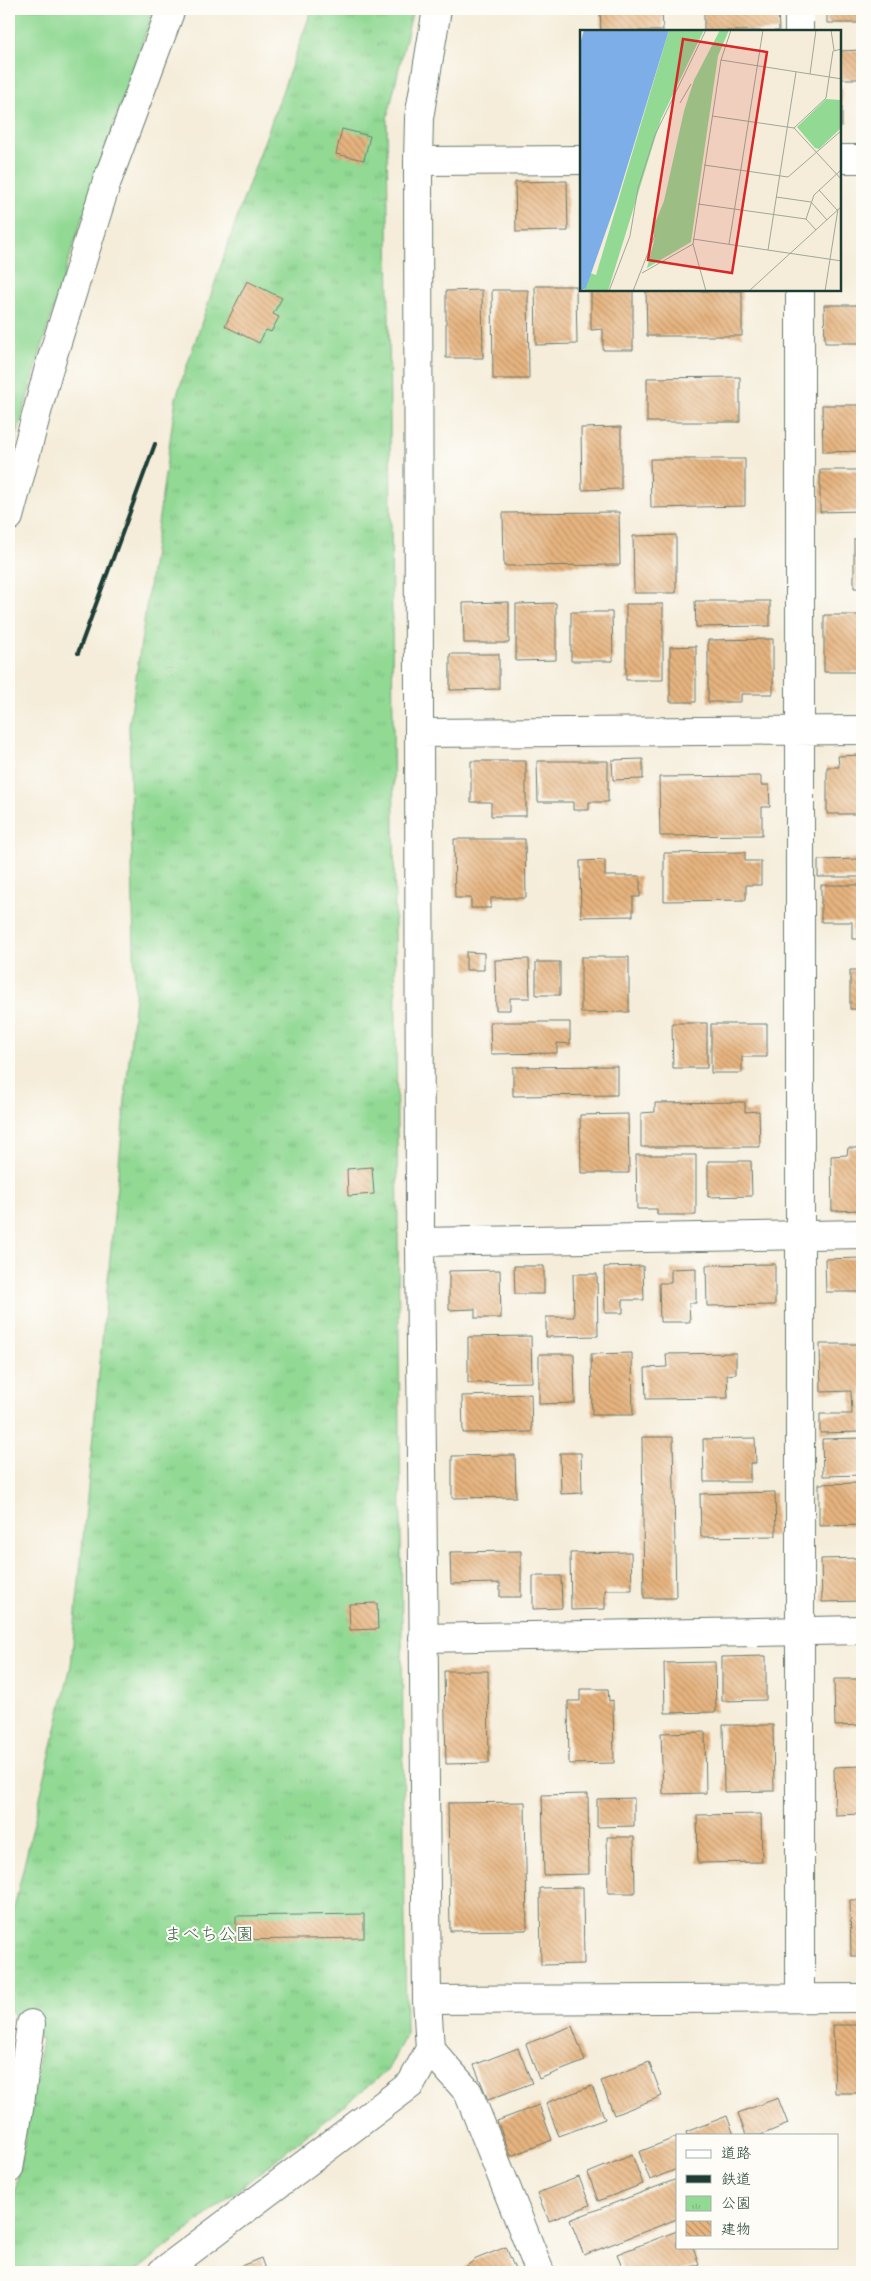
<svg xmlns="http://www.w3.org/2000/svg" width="871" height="2281" viewBox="0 0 871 2281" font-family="Itim,'Klee One',sans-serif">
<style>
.green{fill:#92d994;stroke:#588b64}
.park{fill:url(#park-tufts);stroke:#588b64}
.building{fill:url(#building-back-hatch)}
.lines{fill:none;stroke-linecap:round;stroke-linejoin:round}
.minor-casing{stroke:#6a7b6e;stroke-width:30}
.minor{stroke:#fff;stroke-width:28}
.rail{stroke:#1f3d34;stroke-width:4}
.labels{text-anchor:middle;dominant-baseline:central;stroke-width:4;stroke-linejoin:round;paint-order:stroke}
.park-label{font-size:18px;fill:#3c644c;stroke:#fdfcf7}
.inset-road{fill:none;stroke:#9fa798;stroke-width:1}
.view{fill:#d62828;fill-opacity:0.15;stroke:#d62828;stroke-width:2.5}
.inset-edge{fill:none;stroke:#1f3d34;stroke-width:2.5}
</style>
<defs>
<pattern id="park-tufts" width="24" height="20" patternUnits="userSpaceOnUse" patternTransform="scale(1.25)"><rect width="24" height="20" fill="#92d994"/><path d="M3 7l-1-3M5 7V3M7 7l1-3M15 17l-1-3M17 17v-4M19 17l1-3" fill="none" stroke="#7dbb80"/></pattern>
<pattern id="building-back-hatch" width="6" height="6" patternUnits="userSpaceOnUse" patternTransform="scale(1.25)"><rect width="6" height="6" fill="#e7b47f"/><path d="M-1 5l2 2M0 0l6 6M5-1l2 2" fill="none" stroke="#bb9469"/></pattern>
</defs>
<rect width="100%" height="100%" fill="#fdfcf7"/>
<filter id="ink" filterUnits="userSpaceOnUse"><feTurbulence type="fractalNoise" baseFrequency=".02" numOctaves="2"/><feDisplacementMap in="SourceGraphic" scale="10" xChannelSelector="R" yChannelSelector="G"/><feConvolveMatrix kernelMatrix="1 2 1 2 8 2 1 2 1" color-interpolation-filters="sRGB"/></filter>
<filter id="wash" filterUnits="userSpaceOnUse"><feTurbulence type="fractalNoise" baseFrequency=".0096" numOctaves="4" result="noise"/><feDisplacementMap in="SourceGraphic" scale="20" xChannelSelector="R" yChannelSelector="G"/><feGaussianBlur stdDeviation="1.12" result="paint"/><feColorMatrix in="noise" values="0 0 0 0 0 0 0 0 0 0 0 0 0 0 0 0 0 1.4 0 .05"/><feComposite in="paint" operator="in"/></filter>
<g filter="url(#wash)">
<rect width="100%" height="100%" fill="#f5edda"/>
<!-- green -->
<path class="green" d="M9 9H154C101 159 50 309 9 464Z"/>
<!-- park -->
<path class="park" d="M312 9H413L387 119 406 2035 387 2071 135 2272H9V2228L42 2039 18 2033 9 2005V1929L71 1665 135 996 129 726 176 398 241 206Z"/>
<g id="blocks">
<!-- building -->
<path class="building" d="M600 9H662L663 31H601Z
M704 9H778L779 31H704Z
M827 9H862V23H827Z
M862 50V79H840V51Z
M840 87H842V126H840Z
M342 129 370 136 364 160 336 154Z
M567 181 568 231 516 232 515 182Z
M247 281 282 298 273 314 279 317 271 332 266 330 259 343 225 326Z
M535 286H576L577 344 536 345Z
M482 290 483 358H446V291Z
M492 290H528L529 379H493Z
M591 290H633V350H603V329L591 330Z
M646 291H742V336H647Z
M824 305H862V343H825Z
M740 377V422H647V378Z
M822 405H862V451L823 452Z
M621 427V489L582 490 581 428Z
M650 459H745V506L651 508Z
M820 470H862V511L820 512Z
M619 512 620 565 504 566 503 513Z
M676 535V593H634L633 536Z
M854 539H862V588H854Z
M695 601H770V626L696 627Z
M509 602V643H464L463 603Z
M556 603V660L516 661V604Z
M626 604H663V680H626Z
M571 612H612L613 661H571Z
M824 615H862V672H824Z
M773 639V694H741V702H708V640Z
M696 646V702H670V647Z
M450 654H499V689L450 690Z
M862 755V814H827V767H839L838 756Z
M643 759V779L613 780 612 760Z
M471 761H526V816H491V802H471Z
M537 761H608V802H589V810H573V802H538Z
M761 776V785H769L770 807H762V835L660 836 659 777Z
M454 839H525L526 898H491V908H471V898H455Z
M745 852V861H761V885H746V900L664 901V853Z
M862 859V877H818V860Z
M605 860V876H640V897H633V916L581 917 580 861Z
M821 885H862V939H852V922H821Z
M466 952 484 953V970H466Z
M581 957H629V1012L581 1013Z
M529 959 530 998H510V1010H496L495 960Z
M536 962H560V995H536Z
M850 970H862V1009H850Z
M490 1022H570V1044L557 1043V1053L491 1054Z
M672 1023H707V1068H673Z
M711 1024H767V1057H742V1073H711Z
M617 1066V1095L513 1096V1067Z
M745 1102V1112L759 1111 760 1147H641V1113L655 1112V1103Z
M628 1114 629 1173H581L580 1115Z
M848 1148H862V1210L832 1211 831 1156 847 1155Z
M636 1155H696V1215H657V1209H637Z
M708 1161H751L752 1196 708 1197Z
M372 1167 374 1194 348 1196 347 1169Z
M862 1258V1292H826L825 1259Z
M775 1264V1305L707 1306 706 1265Z
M514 1266H544V1294H515Z
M643 1266 644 1300H623V1313H605L604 1267Z
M696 1268V1303H689L690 1322H660L659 1283H671V1269Z
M500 1270 501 1318H475V1309L449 1310V1271Z
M573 1274H597L598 1336 546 1337V1317H574Z
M531 1336 532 1382 468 1383V1337Z
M820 1344H862V1432L820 1433V1414H852L851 1391 821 1392Z
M632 1353 633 1415H592L591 1354Z
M736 1353V1374L727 1375 728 1398 646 1399 645 1368 667 1367 666 1354Z
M539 1354H574L575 1403 539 1404Z
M531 1394 532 1432 463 1433 462 1396Z
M642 1437H673L676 1598H644Z
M755 1438 756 1463H750V1482H704L703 1439Z
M862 1438V1475L823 1476 822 1439Z
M560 1453H581L582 1493 561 1494Z
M515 1455 516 1497 452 1498V1456Z
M862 1483V1525L819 1526V1484Z
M775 1492 776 1536 701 1537 700 1494Z
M521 1551V1597H500V1583L451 1584 450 1552Z
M631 1552 632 1590H605V1609L571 1610 570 1553Z
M862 1558V1601L822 1602 821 1559Z
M533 1576H561L562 1608 533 1609Z
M377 1603 378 1629 350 1630 349 1604Z
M766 1656V1700L722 1701V1657Z
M715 1662 716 1712 665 1713 664 1663Z
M444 1671H488L489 1763 446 1764Z
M834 1679H862V1725L835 1726Z
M580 1689H608L609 1701 613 1700 614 1763 569 1764 568 1701H580Z
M723 1725H773L774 1791 724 1792Z
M705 1732 706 1793 663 1794 661 1733Z
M862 1766V1814L835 1815 834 1767Z
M588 1794 589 1874 544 1875 542 1795Z
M634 1798V1826L597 1827V1799Z
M525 1802 527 1930 450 1931 448 1803Z
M761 1814 762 1862 698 1863 697 1815Z
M607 1837H634L635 1893H608Z
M583 1887 584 1964 541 1965 540 1888Z
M850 1900H862V1956H851Z
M364 1914V1938L236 1940V1916Z
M833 2025H862V2093H835Z
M572 2026 585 2061 539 2079 526 2044Z
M518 2048 532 2083 488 2100 474 2065Z
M649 2062 662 2096 614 2115 601 2081Z
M592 2086 605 2119 559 2136 546 2103Z
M778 2098 788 2124 761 2135H746L738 2113Z
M539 2105 552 2140 511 2156 497 2121Z
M727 2116 734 2135H687L686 2132Z
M677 2137V2169L650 2180 639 2152Z
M632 2155 643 2184 598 2201 588 2173Z
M579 2177 590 2205 549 2221 537 2193Z
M677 2179V2219L584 2255 570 2220Z
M677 2231V2247H693L699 2264 678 2272H624L617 2254Z
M506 2247 516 2272H458L476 2259Z
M261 2258 266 2272H226Z"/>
</g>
</g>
<g filter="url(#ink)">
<use href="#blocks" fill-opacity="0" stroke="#6a7b6e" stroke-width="1"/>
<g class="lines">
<defs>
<path id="minor" d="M799 9V31
M840 159H862
M418 161 581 160
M9 517 48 371 106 184 171 9
M419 733 862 730
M420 1242 862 1234
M423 1638 862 1630
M800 1999V290
M427 2000 862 1998
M430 2049 468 2092 540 2272
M9 2169 20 2103 31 2024
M162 2272 411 2084 430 2049 427 2000 420 1242 418 161 419 118 437 9"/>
</defs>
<!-- minor casing -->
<use href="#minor" class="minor-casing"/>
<!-- minor -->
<use href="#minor" class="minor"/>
<!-- rail -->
<path class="rail" d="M78 653 155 444"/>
</g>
</g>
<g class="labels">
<!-- park labels -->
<g class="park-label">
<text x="209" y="1934">まべち公園</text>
</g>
</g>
<!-- overview -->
<g transform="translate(580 30)">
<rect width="261" height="261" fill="#f5edda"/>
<path d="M89 0H124L81 89 28 261H4L10 243 16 245Z" fill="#92d994"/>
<path d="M140 0H149L138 26 111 212 67 238 75 207 72 200 84 171 104 81 114 50ZM246 69 261 70V98L239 119 235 118 217 97Z" fill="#92d994"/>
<path d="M4 0H89L37 170 6 258 0 261V14Z" fill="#7daee8"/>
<path class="inset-road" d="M251 0 254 20M141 30 262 49M230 44 236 0M100 73 111 54M132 86 214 98 262 150M214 98 246 68 253 21 262 19M124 135 208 147 262 100M239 160 257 180M196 167 231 172 247 190M118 174 226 189 236 200M226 189 234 165 262 139M113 209 262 231M149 214 183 0M188 220 216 42M62 243 113 214M29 261 50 206 58 158 75 105 126 0M53 261 75 205M126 261 113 214 141 30 151 0M169 261 262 176M245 261 258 179"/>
<path class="view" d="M103 9 187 22 152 243 68 230Z"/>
<rect width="261" height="261" class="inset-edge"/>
</g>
<!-- margin -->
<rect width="871" height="2281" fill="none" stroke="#fdfcf7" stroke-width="30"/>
<!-- legend -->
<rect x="676" y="2134" width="162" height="115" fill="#fdfcf7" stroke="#a4b0a9"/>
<rect x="686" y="2150" width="25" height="8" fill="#ffffff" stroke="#a4b0a9"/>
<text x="721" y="2158" font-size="15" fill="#1f3d34">道路</text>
<rect x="686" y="2175" width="25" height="8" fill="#1f3d34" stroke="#a4b0a9"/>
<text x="721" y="2184" font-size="15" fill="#1f3d34">鉄道</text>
<rect x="686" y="2196" width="25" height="15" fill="url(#park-tufts)" stroke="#a4b0a9"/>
<text x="721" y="2208" font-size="15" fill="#1f3d34">公園</text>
<rect x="686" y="2221" width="25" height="15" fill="url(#building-back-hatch)" stroke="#a4b0a9"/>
<text x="721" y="2234" font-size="15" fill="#1f3d34">建物</text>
</svg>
